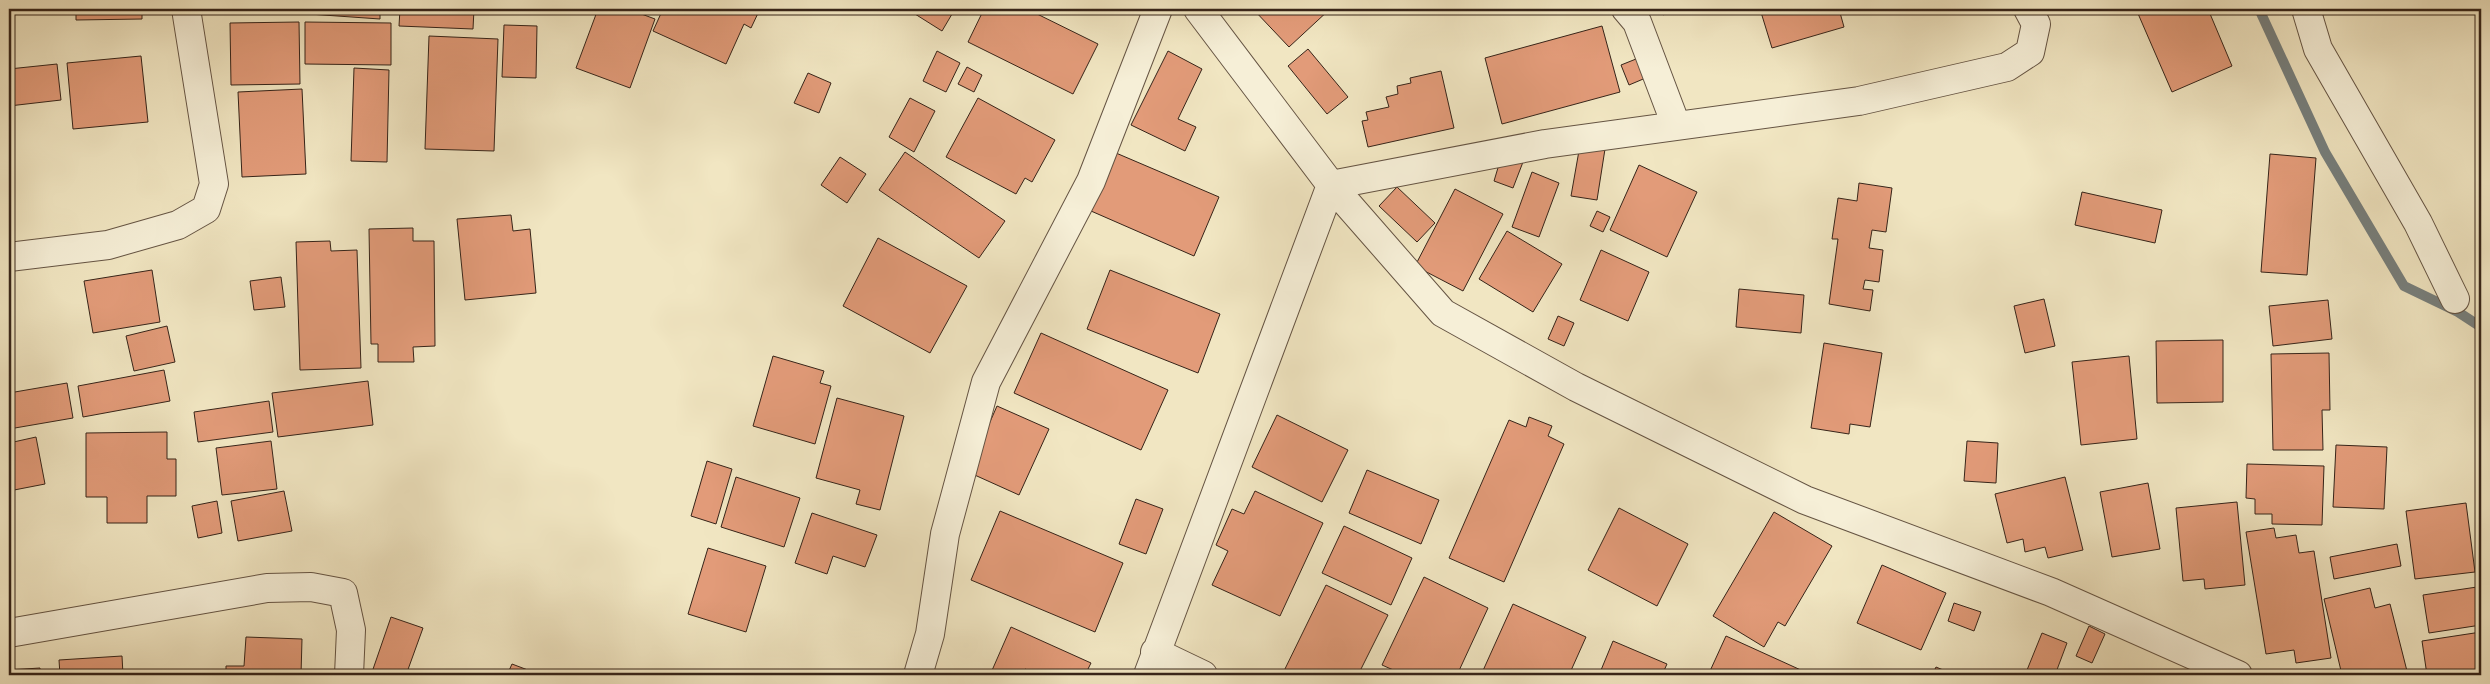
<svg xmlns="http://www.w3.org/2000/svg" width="2490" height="684" viewBox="0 0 2490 684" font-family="'IM FELL Great Primer',serif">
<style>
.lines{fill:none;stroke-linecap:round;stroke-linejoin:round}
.stream{stroke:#767f7d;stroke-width:10}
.building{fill:#e29b79;stroke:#362419}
.minor-casing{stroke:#655443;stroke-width:30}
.minor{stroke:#f6efd7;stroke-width:28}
</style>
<rect width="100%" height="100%" fill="#f1e6c2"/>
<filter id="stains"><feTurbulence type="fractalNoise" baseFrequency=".004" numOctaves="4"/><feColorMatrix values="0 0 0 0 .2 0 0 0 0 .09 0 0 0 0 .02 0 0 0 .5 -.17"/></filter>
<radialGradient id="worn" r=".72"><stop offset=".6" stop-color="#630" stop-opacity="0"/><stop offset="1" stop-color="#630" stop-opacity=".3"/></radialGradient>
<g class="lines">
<!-- stream -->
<path class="stream" d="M2259 9 2325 152 2404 286 2458 312 2481 327"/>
</g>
<!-- building -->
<path class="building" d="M76 9H142V19L76 20Z
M224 9H294V10L224 11Z
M310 9H380V19L309 14Z
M400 9H474L473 29 399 26Z
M598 9H628L655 19 630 88 576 68Z
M663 9H760L751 28 744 24 726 64 653 31Z
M918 9H955L942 31 915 14Z
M984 9H1027L1098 44 1073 94 968 42Z
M1253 9H1330L1289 47Z
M1658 9H1672L1663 15Z
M1760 9H1839L1844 27 1772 48Z
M2136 9H2208L2232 66 2172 92Z
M299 22 300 84 231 85 230 23Z
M305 22 391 23V65L305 64Z
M504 25 537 26 536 78 502 77Z
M1602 26 1620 92 1502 124 1485 58Z
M429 36 498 39 494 151 425 149Z
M1308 49 1348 97 1327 114 1288 66Z
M937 51 960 63 946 92 923 81Z
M1168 51 1202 69 1178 119 1196 127 1185 151 1131 125Z
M141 56 148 122 73 129 67 63Z
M1641 57 1648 77 1629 85 1621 65Z
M57 64 61 100 9 106V69Z
M967 67 982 75 974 92 958 84Z
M354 68 389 70 387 162 351 161Z
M1441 71 1454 128 1368 147 1362 121 1368 120 1366 112 1389 107 1386 97 1398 94 1397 86 1411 83 1410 78Z
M808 73 831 83 819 113 794 103Z
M302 89 306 174 242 177 238 92Z
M910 98 935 111 914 152 889 137Z
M978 98 1055 140 1032 182 1025 178 1016 194 946 157Z
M1580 145 1605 149 1597 200 1571 196Z
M905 152 1005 221 979 258 879 190Z
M1116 153 1219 197 1194 256 1091 211Z
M2270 154 2316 158 2307 275 2261 272Z
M840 157 866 174 847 203 821 185Z
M1500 161 1523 162 1513 188 1494 181Z
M1639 165 1697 192 1667 257 1610 230Z
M1532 172 1559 183 1539 237 1512 227Z
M1859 183 1892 188 1886 232 1872 230 1869 248 1883 250 1879 282 1865 280 1863 289 1873 290 1870 311 1829 304 1838 239H1832L1838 198 1857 201Z
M1397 187 1435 223 1417 242 1379 206Z
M1455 189 1503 214 1463 291 1415 266Z
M2082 192 2162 210 2155 243 2075 225Z
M1597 211 1610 217 1603 232 1590 226Z
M511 215 513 231 530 229 536 293 465 300 457 219Z
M413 228V241H434L435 346 413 347 414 362H378V344H371L369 229Z
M1507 231 1562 264 1533 312 1479 279Z
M878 238 967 286 930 353 843 306Z
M330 241 331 251 357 250 361 368 300 370 296 242Z
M1601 250 1649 272 1628 321 1580 300Z
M152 270 160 322 93 333 84 281Z
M1110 270 1220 314 1198 373 1087 329Z
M281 277 285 307 254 310 250 281Z
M1739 289 1804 295 1801 333 1736 327Z
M2044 299 2055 346 2025 353 2014 306Z
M2328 300 2332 339 2273 346 2269 306Z
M1558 316 1574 323 1564 346 1548 339Z
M167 326 175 362 134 371 126 336Z
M1041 333 1168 390 1141 450 1014 393Z
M2223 340V402L2157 403 2156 341Z
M1824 343 1882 353 1870 427 1850 424 1849 434 1811 428Z
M2329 353 2330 410H2322L2323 450H2273L2271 354Z
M773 356 824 371 820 383 831 386 815 444 753 426Z
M2129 356 2137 439 2081 445 2072 362Z
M164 370 170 401 83 417 78 386Z
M368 381 373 425 278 437 272 393Z
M67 383 73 418 9 429V393Z
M837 398 904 416 880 510 856 504 860 490 816 478Z
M269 401 273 432 198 442 194 412Z
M997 406 1049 429 1019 495 968 472Z
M1277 415 1348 450 1322 502 1252 467Z
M1529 417 1552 426 1548 436 1564 444 1504 582 1449 558 1509 420 1526 427Z
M167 432V459H176V496H147V523H107V497H86V433Z
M36 437 45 484 9 491V443Z
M271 441 277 489 222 495 216 448Z
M1967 441 1998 443 1996 483 1964 481Z
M2336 445 2387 447 2384 509 2333 507Z
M707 461 732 469 716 524 691 516Z
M2247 464 2324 466 2322 525 2272 524V514H2255V499L2246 498Z
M1367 470 1439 500 1421 544 1349 513Z
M736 477 800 498 784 547 721 527Z
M2065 477 2083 550 2048 558 2045 547 2025 552 2023 539 2007 543 1995 494Z
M2148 483 2160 549 2112 557 2100 492Z
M284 491 292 531 238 541 231 501Z
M1255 491 1323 523 1280 616 1212 585 1228 551 1216 545 1232 509 1244 514Z
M1136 499 1163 509 1146 554 1119 544Z
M217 501 222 533 198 538 192 506Z
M2237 502 2245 585 2205 589 2204 579 2183 581 2176 508Z
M2466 503 2475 572 2415 579 2406 511Z
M1619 508 1688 544 1657 606 1588 570Z
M1000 511 1123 563 1095 632 971 580Z
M1774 512 1832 546 1785 626 1778 622 1764 647 1713 616Z
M812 513 877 535 865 567 833 556 827 574 795 563Z
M1344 526 1412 558 1391 605 1322 573Z
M2274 528 2276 538 2296 535 2299 553 2314 551 2331 658 2296 663 2294 650 2266 654 2246 532Z
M2397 544 2401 566 2334 579 2330 557Z
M708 548 766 566 746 632 688 614Z
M1882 565 1946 593 1921 650 1857 623Z
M1424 577 1488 608 1457 675H1399L1400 673 1382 665Z
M1326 585 1388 615 1358 675H1282Z
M2477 587 2481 625 2429 633 2423 595Z
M2370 588 2375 608 2390 604 2408 675H2342L2324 599Z
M1954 603 1981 612 1974 631 1948 621Z
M1513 604 1586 637 1569 675H1481Z
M391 617 423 628 406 675H371Z
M2089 626 2105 634 2092 663 2076 656Z
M1011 627 1091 663 1085 675H1041L1025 669 1022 675H990Z
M2481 632V675H2427L2422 641Z
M2042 633 2067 643 2055 675H2025Z
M1726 636 1803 671 1801 675H1719L1710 671Z
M246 637 302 639 301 675H226V666H244Z
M1613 641 1667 664 1662 675H1599Z
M122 656 123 675H60L59 660Z
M512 664 541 675H507Z
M1936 667 1955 675H1932Z
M40 668V675H9V670Z"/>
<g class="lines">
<defs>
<path id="minor" d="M1198 9 1331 185 1443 313 1576 387 1805 500 2051 592 2238 675
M1626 9 1637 22 1676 125
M2306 9 2318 49 2418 223 2455 299
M9 257 108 245 178 225 206 209 214 184 186 9
M9 633 267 588 311 587 343 593 351 630 349 675
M1155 652 1203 675
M918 675 930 634 945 534 986 382 1091 181 1158 9
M1148 675 1331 185 1545 144 1859 101 2007 67 2030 52 2036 24 2028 9"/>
</defs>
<!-- minor casing -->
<use href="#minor" class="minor-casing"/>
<!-- minor -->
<use href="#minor" class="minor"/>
</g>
<!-- margin -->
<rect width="2490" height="684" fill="none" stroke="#f1e6c2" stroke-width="30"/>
<rect x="10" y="10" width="2470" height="664" fill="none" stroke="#362419" stroke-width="2.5"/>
<rect x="15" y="15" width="2460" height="654" fill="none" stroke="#362419"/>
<rect width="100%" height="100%" filter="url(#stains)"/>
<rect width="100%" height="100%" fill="url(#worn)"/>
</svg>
